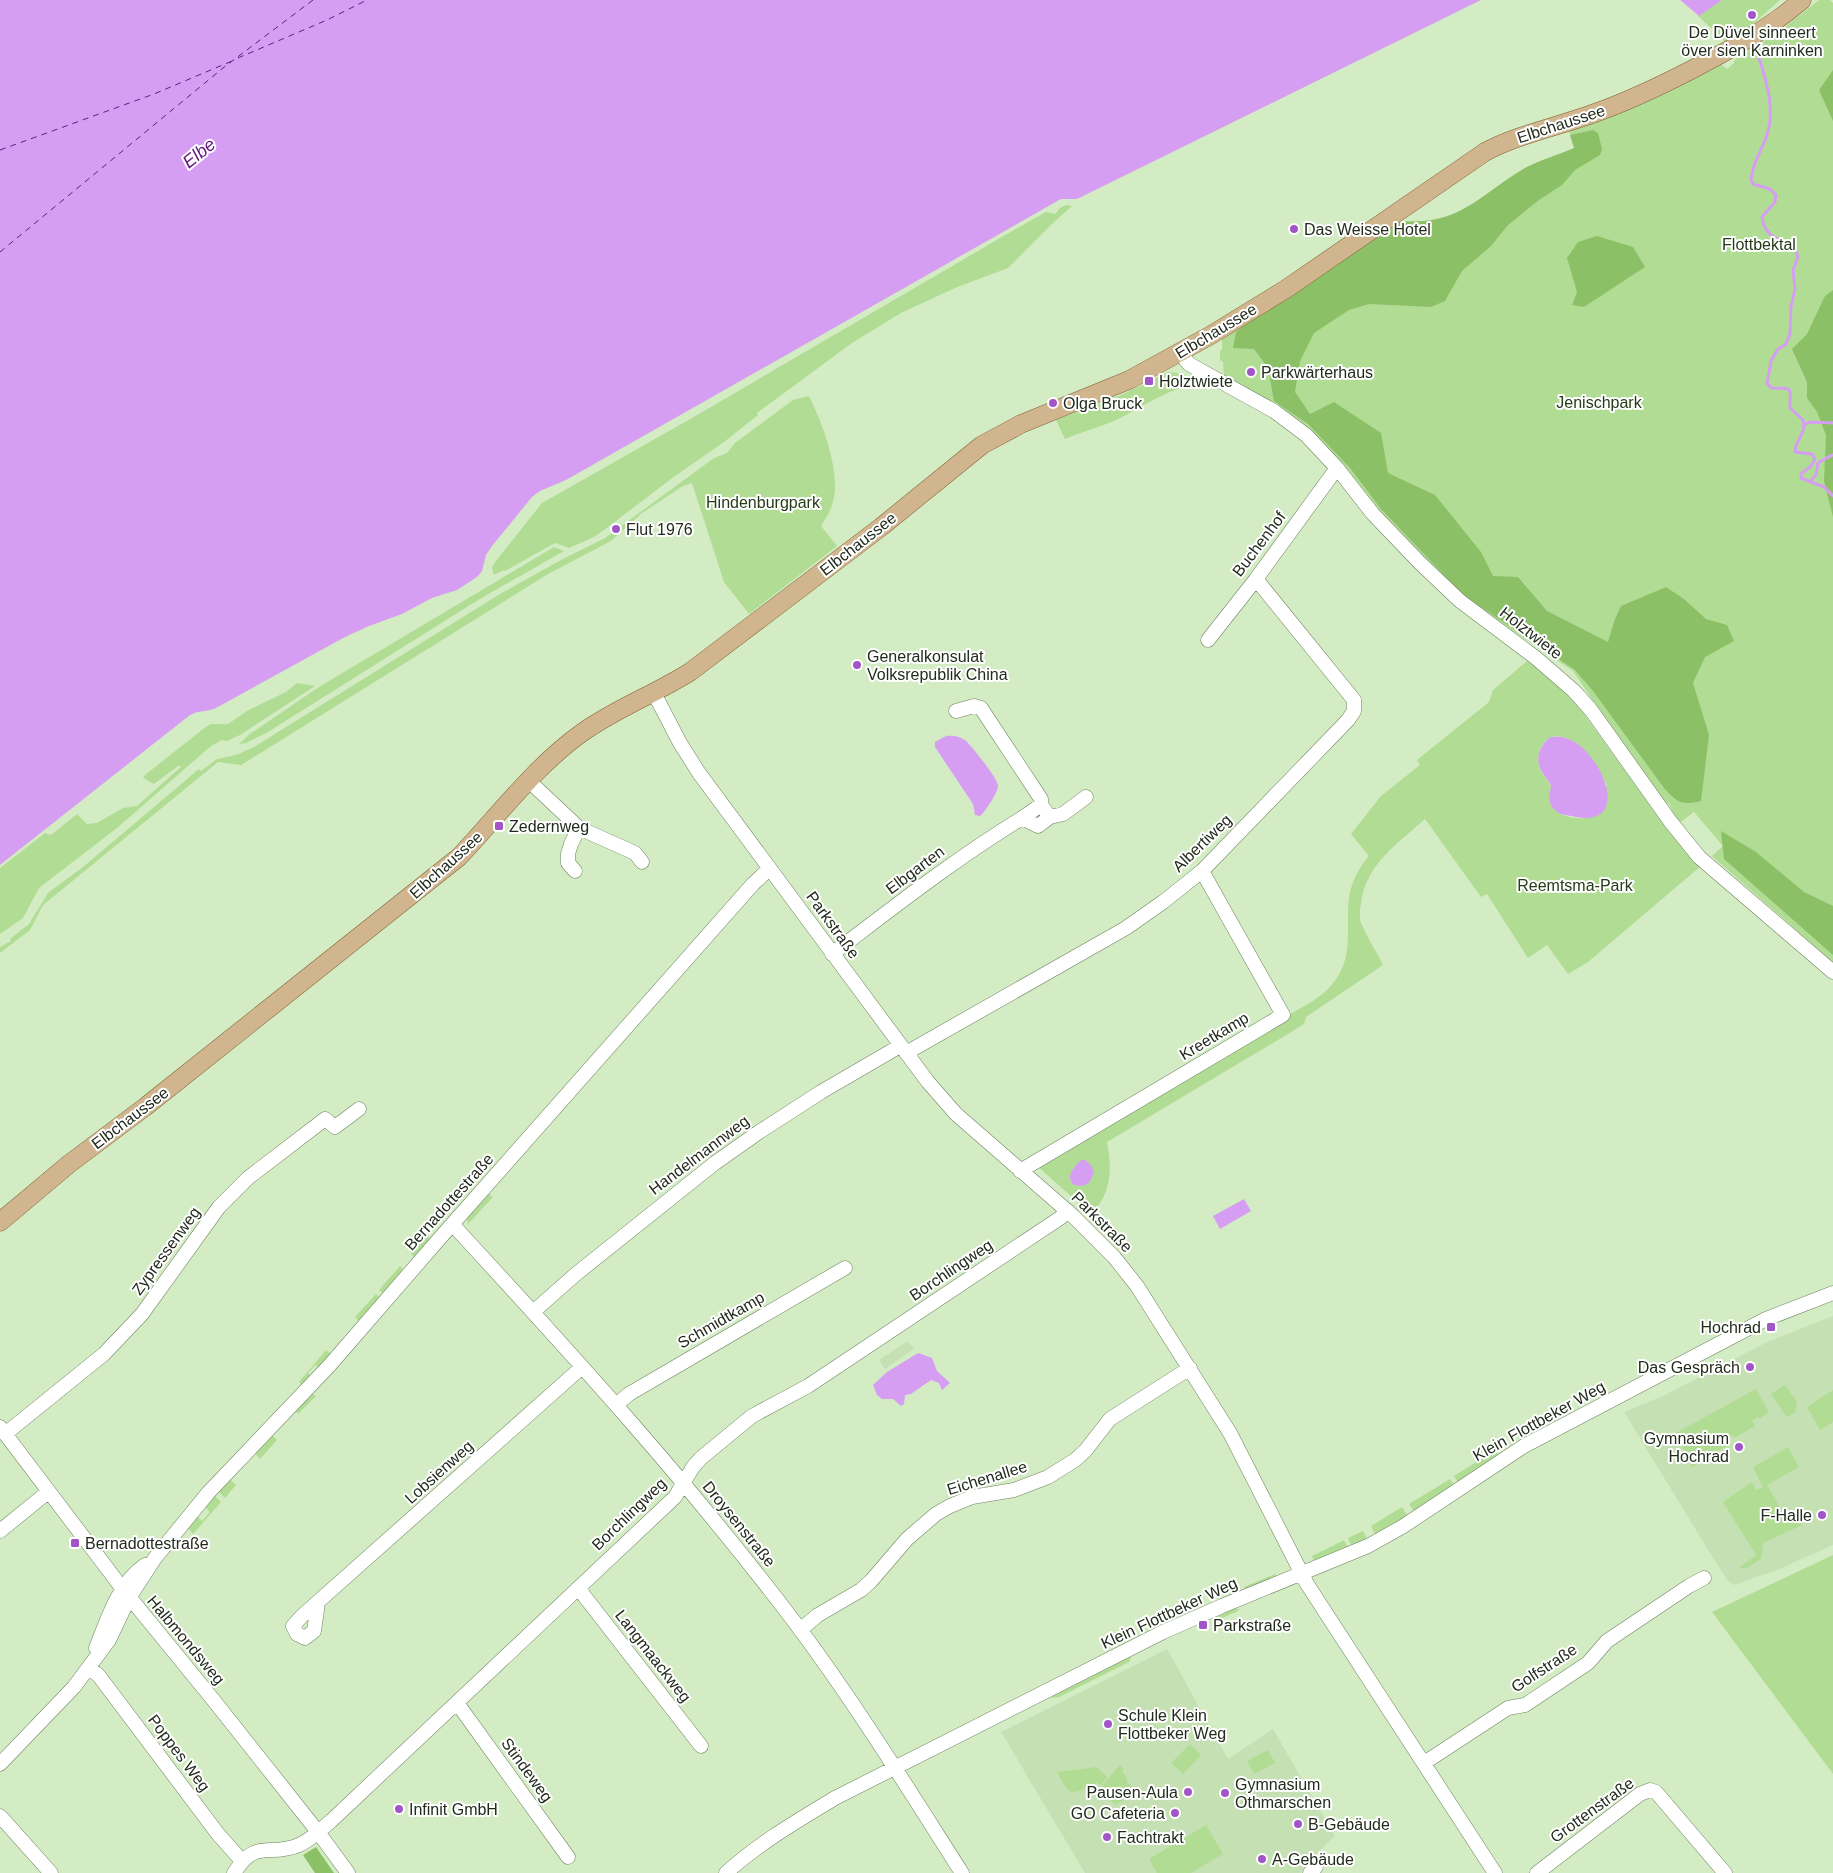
<svg xmlns="http://www.w3.org/2000/svg" width="1833" height="1873" viewBox="0 0 1833 1873" font-family="Helvetica,sans-serif">
<style>
.built{fill:#c5e0b3}
.green{fill:#b1dc94;fill-rule:evenodd}
.forest{fill:#8cc066}
.water{fill:#d69ef3}
.lines{fill:none;stroke-linecap:round;stroke-linejoin:round}
.stream{stroke:#d69ef3;stroke-width:3}
.ferry{stroke:#631d81;stroke-width:1;stroke-dasharray:6 5;stroke-linecap:butt}
.minor-casing{stroke:#6d835f;stroke-width:15}
.major-casing{stroke:#806435;stroke-width:19}
.minor{stroke:#fff;stroke-width:14}
.major{stroke:#d1b58e;stroke-width:18}
.poi-dot{fill:#a255c7;stroke:#fff;stroke-width:2}
.labels{text-anchor:middle;dominant-baseline:central;stroke-width:4;stroke-linejoin:round;paint-order:stroke}
.poi-label{font-size:16px;fill:#222b1c;stroke:#fff;text-anchor:start}
.street-label{font-size:16px;fill:#222b1c;stroke:#fff}
.park-label{font-size:16px;fill:#263b17;stroke:#fff}
.water-label{font-size:18px;font-style:italic;fill:#631d81;stroke:#fff}
</style>
<rect width="100%" height="100%" fill="#d4ecc4"/>
<!-- built -->
<path class="built" d="M1833 1316V1545L1777 1570 1734 1585 1728 1581 1710 1553 1624 1412 1663 1396 1765 1343Z
M908 1341 914 1349 885 1369 879 1360Z
M1167 1649 1228 1759 1273 1729 1335 1836 1320 1850 1300 1873H1085L1001 1732Z"/>
<!-- green -->
<path class="green" d="M1722 0H1780L1745 31 1726 42 1698 16Z
M1819 0H1830L1833 3V963L1712 856 1723 846 1694 812 1678 824 1669 804 1660 800 1573 671 1462 597 1378 508 1348 470 1306 427 1224 376 1223 362 1220 360V351L1222 349V338L1399 219 1401 221C1460 226 1479 195 1525 168 1540 160 1558 155 1575 148L1568 128 1721 64 1727 69 1734 63 1735 59 1776 34Z
M1066 205 1072 206 1055 221 1008 268 955 288 901 313 852 343 757 413 758 415 724 442 675 476 608 527 594 537 569 548 555 543 505 571 504 570 496 574H493L492 567 495 562 542 503 692 418 1007 234 1046 212 1055 214 1060 208Z
M1168 372 1177 373 1204 385C1172 384 1144 407 1116 420 1100 427 1082 432 1065 439L1056 420 1119 396Z
M809 396C822 422 843 476 832 505 830 513 825 519 821 526L837 546 749 614 724 582 692 483 683 486 642 513 611 541 548 574 241 765 218 762 43 905 30 930 0 953V947L11 941 10 939 29 924 48 893 83 867 199 769 201 771 217 759 236 755 254 747 500 594 561 560 605 538 714 458 727 453 735 443 793 400Z
M554 547 564 551 478 600 268 732 246 743 239 744 250 734 319 687Z
M1527 661C1548 675 1565 691 1581 710L1668 831 1701 866 1588 962 1568 974 1547 945 1528 958 1487 894 1481 897 1425 819C1398 843 1365 865 1361 904 1360 909 1359 917 1361 923 1367 937 1376 951 1383 965L1306 1017 1304 1024 1288 1034 1107 1142C1112 1168 1112 1194 1091 1214L1036 1165 1289 1015C1302 1007 1317 1000 1328 989 1356 960 1345 932 1349 898 1351 883 1359 867 1369 856L1351 834 1381 796 1420 765 1417 760 1489 702 1493 690ZM1554 736C1581 737 1596 763 1607 785L1595 816C1572 823 1545 814 1551 787 1548 780 1541 773 1539 766 1536 754 1542 739 1554 736ZM1075 1166 1079 1186C1066 1184 1070 1174 1075 1166Z
M297 683 315 686 240 735 227 741 222 740 211 746 117 828 39 888 23 918 0 934V868L45 833 51 835 77 814 87 824 97 823 123 808 137 806 182 766H178L154 784 143 778 145 775 207 726 212 724H228L247 711 286 692Z
M489 1194 493 1197 468 1224 467 1219Z
M428 1236 432 1240 415 1258 411 1254Z
M400 1266 405 1271 383 1294 379 1290Z
M376 1294 381 1298 360 1322 355 1317Z
M326 1350 331 1354 320 1369 315 1365 308 1373 313 1378 303 1386 299 1382Z
M1785 1385 1797 1402 1795 1413 1787 1417 1771 1394Z
M1756 1389 1769 1412 1760 1419 1758 1417 1752 1420 1755 1426 1734 1438 1732 1435 1727 1438 1730 1445 1709 1455 1708 1453 1701 1455 1702 1462 1692 1467 1676 1433Z
M1833 1390V1422L1820 1430 1807 1407Z
M311 1393 316 1396 298 1414 295 1410Z
M272 1435 277 1440 260 1459 254 1452Z
M1788 1447 1799 1467 1767 1485 1779 1506 1776 1509 1782 1518 1800 1507 1807 1518 1802 1525 1763 1543 1761 1559 1747 1568H1739L1756 1555 1723 1502 1752 1482 1756 1490 1763 1487 1753 1467Z
M1495 1450 1499 1456 1458 1483 1454 1476Z
M229 1478 236 1485 225 1498 218 1491Z
M1450 1479 1454 1486 1415 1513 1409 1504Z
M214 1495 221 1502 193 1534 188 1528 196 1515 202 1521 210 1512 203 1505Z
M1402 1507 1408 1517 1376 1536 1371 1526Z
M1363 1531 1367 1539 1352 1547 1348 1538Z
M1344 1540 1348 1548 1315 1563 1312 1556Z
M1833 1555V1774L1712 1612Z
M1275 1574 1276 1578 1246 1590 1244 1587Z
M1232 1608 1240 1609 1236 1612 1213 1622 1211 1617Z
M1129 1657 1131 1658 1129 1662 1059 1697 1052 1698 1053 1695Z
M1190 1744 1201 1755 1183 1774 1171 1763Z
M1268 1750 1275 1763 1254 1774 1247 1761Z
M1120 1765 1124 1770 1122 1772 1127 1778 1126 1781 1133 1787 1138 1786 1139 1791 1115 1805 1101 1787Z
M1097 1767 1107 1777 1101 1785 1097 1783C1071 1795 1071 1798 1057 1772Z
M1206 1825 1223 1854 1191 1873H1157L1149 1859Z"/>
<!-- forest -->
<path class="forest" d="M1833 70V121L1819 90Z
M1593 130 1598 133 1602 149 1600 155 1575 170 1562 185 1539 200 1508 225 1491 246 1462 271 1445 301 1431 307 1369 304 1349 310 1314 333 1300 361 1295 392 1310 414 1334 402 1381 433 1388 473 1435 495 1481 552 1493 576 1518 577 1547 611 1608 642 1615 619 1621 606 1666 587 1684 599 1706 619 1727 625 1734 641 1705 657 1693 683 1709 735 1701 801C1681 806 1677 802 1664 788L1593 691 1575 670 1463 595 1381 509 1350 468 1308 424 1274 401 1268 368 1254 349 1233 348 1236 332 1254 317 1401 221C1460 226 1479 195 1525 168 1540 160 1558 155 1574 148L1570 135Z
M1597 236 1633 247 1645 267 1584 307 1572 305 1577 292 1567 258 1578 242Z
M1833 290V517L1824 481 1826 435 1817 412 1807 398V382L1792 349 1807 334 1825 296Z
M1721 831 1756 852 1804 892 1833 906V955L1724 859Z
M316 1847 334 1873H315L303 1855Z"/>
<!-- water -->
<path class="water" d="M0 0H1481L1077 199H1061L566 480 540 491 532 497 492 546 486 555 482 571 478 576 471 581 457 590 432 598 402 614 369 626 345 637 216 708C207 712 199 710 190 715L0 865Z
M1680 0H1722L1699 16Z
M946 736C953 735 959 736 965 740 971 745 997 778 998 785 999 791 985 812 980 816L975 815 973 804 935 747V742Z
M1551 737C1566 734 1581 744 1590 756 1612 782 1621 828 1571 816 1563 815 1555 813 1551 805 1548 799 1550 793 1551 786 1548 779 1541 773 1539 765 1536 755 1542 742 1551 737Z
M1081 1160H1085L1091 1165 1094 1173 1089 1183C1083 1187 1070 1188 1070 1177 1070 1171 1077 1164 1081 1160Z
M1244 1199 1251 1211 1220 1229 1213 1216Z
M918 1353 932 1358 937 1371 950 1383 942 1390 939 1383 931 1380 911 1394 905 1395 904 1404 901 1406 893 1399H882L877 1395 873 1385 887 1372Z"/>
<g class="lines">
<!-- stream -->
<path class="stream" d="M1759 58C1767 83 1775 110 1767 135 1762 150 1752 164 1751 180L1753 184 1770 189 1776 195 1775 202 1762 217C1764 236 1779 240 1794 247L1798 257 1793 270 1795 289 1791 307 1790 334 1786 344 1778 349 1771 361 1767 384 1772 388C1795 388 1790 388 1790 408L1803 420C1807 433 1795 440 1795 452L1812 454 1815 459 1811 466 1801 474V478L1824 487 1833 496
M1805 424 1811 422 1833 423
M1811 481 1816 474 1818 463 1830 456 1833 455"/>
<!-- ferry -->
<path class="ferry" d="M238 58 327 20 367 0
M0 150 154 94 232 61
M0 252 223 68 313 0"/>
<defs>
<path id="minor" d="M1180 353 1189 364 1274 411 1306 435 1337 468 1373 514 1420 563 1460 601 1536 658 1574 691 1591 710 1670 821 1699 857 1833 972
M1208 640 1256 579 1337 468
M654 693 680 743 699 773 928 1082 956 1114 1073 1216 1114 1257 1137 1286 1230 1433 1307 1584 1495 1873
M956 711 974 706 981 708 1041 799V805
M529 781 579 828 635 853 642 862
M1050 817 1063 814 1086 797
M575 871 568 863V854L571 844 579 828
M832 954C894 907 955 859 1022 818L1038 826 1050 817 1041 805 1022 818
M906 1053 1126 928 1163 902 1202 871 1348 720 1354 711V700L1256 579
M1020 1171 1283 1015 1202 871
M453 1225C573 1355 692 1486 799 1628 857 1706 909 1790 962 1873
M533 1312 576 1274 715 1163 759 1132 821 1092 900 1046
M617 1404 629 1394 845 1268
M0 1427 122 1588 215 1702 318 1832 348 1873
M5 1434 104 1354 142 1314 219 1207 248 1178 325 1119 335 1127 359 1109
M0 1531 48 1492
M578 1588 701 1746
M318 1603 314 1631 305 1638 297 1634 293 1626 302 1616 582 1367
M800 1630 818 1615 861 1590 871 1581 907 1539 936 1514 950 1506 972 1497 1014 1490 1048 1477 1075 1460 1085 1451 1110 1419 1190 1368
M96 1648C108 1618 118 1584 145 1565
M89 1667 99 1676 218 1834 242 1861
M457 1703 568 1857
M1424 1763 1508 1708 1525 1705 1588 1663 1607 1641 1689 1586 1704 1578
M0 1764 74 1687 109 1640 129 1598 155 1558 208 1493 329 1366 440 1238 753 884 769 869
M0 1816 51 1873
M234 1873C257 1837 268 1858 299 1845 311 1840 321 1829 331 1821L675 1497 693 1467 701 1458 752 1416 808 1386 1060 1218 1068 1211
M726 1873C759 1843 797 1821 835 1798L1163 1632 1222 1606 1368 1546 1402 1527 1524 1446 1766 1319 1833 1293
M1310 1873 1316 1867
M1537 1873 1640 1794 1650 1790 1656 1792 1725 1873"/>
<path id="major" d="M0 1222 69 1164 145 1107 459 857C499 815 535 766 583 732 617 708 655 694 690 672L881 527 982 445 1021 424 1129 380 1211 335 1286 289 1485 152C1519 134 1556 127 1592 114 1627 102 1660 86 1693 69 1731 49 1769 29 1802 0"/>
</defs>
<!-- minor casing -->
<use href="#minor" class="minor-casing"/>
<!-- major casing -->
<use href="#major" class="major-casing"/>
<!-- minor -->
<use href="#minor" class="minor"/>
<!-- major -->
<use href="#major" class="major"/>
</g>
<!-- markers -->
<g class="poi-dot">
<circle cx="1752" cy="15" r="5"/>
<circle cx="1294" cy="229" r="5"/>
<circle cx="1251" cy="372" r="5"/>
<rect x="1144" y="376" width="10" height="10" rx="2.5"/>
<circle cx="1053" cy="403" r="5"/>
<circle cx="616" cy="529" r="5"/>
<circle cx="857" cy="665" r="5"/>
<rect x="494" y="821" width="10" height="10" rx="2.5"/>
<rect x="1766" y="1322" width="10" height="10" rx="2.5"/>
<circle cx="1750" cy="1367" r="5"/>
<circle cx="1739" cy="1447" r="5"/>
<circle cx="1822" cy="1515" r="5"/>
<rect x="70" y="1538" width="10" height="10" rx="2.5"/>
<rect x="1198" y="1620" width="10" height="10" rx="2.5"/>
<circle cx="1108" cy="1724" r="5"/>
<circle cx="1188" cy="1792" r="5"/>
<circle cx="1225" cy="1793" r="5"/>
<circle cx="399" cy="1809" r="5"/>
<circle cx="1175" cy="1813" r="5"/>
<circle cx="1298" cy="1824" r="5"/>
<circle cx="1107" cy="1837" r="5"/>
<circle cx="1262" cy="1859" r="5"/>
</g>
<g class="labels">
<!-- poi labels -->
<g class="poi-label">
<text x="1752" y="32" text-anchor="middle">De Düvel sinneert<tspan x="1752" dy="18">över sien Karninken</tspan></text>
<text x="1304" y="229">Das Weisse Hotel</text>
<text x="1261" y="372">Parkwärterhaus</text>
<text x="1159" y="381">Holztwiete</text>
<text x="1063" y="403">Olga Bruck</text>
<text x="626" y="529">Flut 1976</text>
<text x="867" y="656">Generalkonsulat<tspan x="867" dy="18">Volksrepublik China</tspan></text>
<text x="509" y="826">Zedernweg</text>
<text x="1761" y="1327" text-anchor="end">Hochrad</text>
<text x="1740" y="1367" text-anchor="end">Das Gespräch</text>
<text x="1729" y="1438" text-anchor="end">Gymnasium<tspan x="1729" dy="18">Hochrad</tspan></text>
<text x="1812" y="1515" text-anchor="end">F-Halle</text>
<text x="85" y="1543">Bernadottestraße</text>
<text x="1213" y="1625">Parkstraße</text>
<text x="1118" y="1715">Schule Klein<tspan x="1118" dy="18">Flottbeker Weg</tspan></text>
<text x="1235" y="1784">Gymnasium<tspan x="1235" dy="18">Othmarschen</tspan></text>
<text x="1178" y="1792" text-anchor="end">Pausen-Aula</text>
<text x="409" y="1809">Infinit GmbH</text>
<text x="1165" y="1813" text-anchor="end">GO Cafeteria</text>
<text x="1308" y="1824">B-Gebäude</text>
<text x="1117" y="1837">Fachtrakt</text>
<text x="1272" y="1859">A-Gebäude</text>
</g>
<!-- street labels -->
<g class="street-label">
<text transform="translate(1561 124) rotate(-18)">Elbchaussee</text>
<text transform="translate(1216 331) rotate(-31)">Elbchaussee</text>
<text transform="translate(858 544) rotate(-38)">Elbchaussee</text>
<text transform="translate(1259 544) rotate(-53)">Buchenhof</text>
<text transform="translate(1531 633) rotate(38)">Holztwiete</text>
<text transform="translate(1202 843) rotate(-44)">Albertiweg</text>
<text transform="translate(446 865) rotate(-42)">Elbchaussee</text>
<text transform="translate(915 870) rotate(-37)">Elbgarten</text>
<text transform="translate(833 925) rotate(54)">Parkstraße</text>
<text transform="translate(1214 1036) rotate(-31)">Kreetkamp</text>
<text transform="translate(130 1118) rotate(-37)">Elbchaussee</text>
<text transform="translate(699 1155) rotate(-37)">Handelmannweg</text>
<text transform="translate(449 1202) rotate(-48)">Bernadottestraße</text>
<text transform="translate(1102 1222) rotate(45)">Parkstraße</text>
<text transform="translate(166 1251) rotate(-54)">Zypressenweg</text>
<text transform="translate(951 1270) rotate(-34)">Borchlingweg</text>
<text transform="translate(721 1320) rotate(-30)">Schmidtkamp</text>
<text transform="translate(1539 1421) rotate(-29)">Klein Flottbeker Weg</text>
<text transform="translate(439 1472) rotate(-42)">Lobsienweg</text>
<text transform="translate(987 1478) rotate(-17)">Eichenallee</text>
<text transform="translate(629 1514) rotate(-44)">Borchlingweg</text>
<text transform="translate(739 1524) rotate(51)">Droysenstraße</text>
<text transform="translate(1169 1613) rotate(-25)">Klein Flottbeker Weg</text>
<text transform="translate(186 1640) rotate(50)">Halbmondsweg</text>
<text transform="translate(653 1656) rotate(52)">Langmaackweg</text>
<text transform="translate(1544 1668) rotate(-33)">Golfstraße</text>
<text transform="translate(179 1753) rotate(53)">Poppes Weg</text>
<text transform="translate(527 1770) rotate(54)">Stindeweg</text>
<text transform="translate(1592 1810) rotate(-36)">Grottenstraße</text>
</g>
<!-- park labels -->
<g class="park-label">
<text x="1759" y="244">Flottbektal</text>
<text x="1599" y="402">Jenischpark</text>
<text x="763" y="502">Hindenburgpark</text>
<text x="1575" y="885">Reemtsma-Park</text>
</g>
<!-- water labels -->
<g class="water-label">
<text transform="translate(199 153) rotate(-39)">Elbe</text>
</g>
</g>
</svg>
